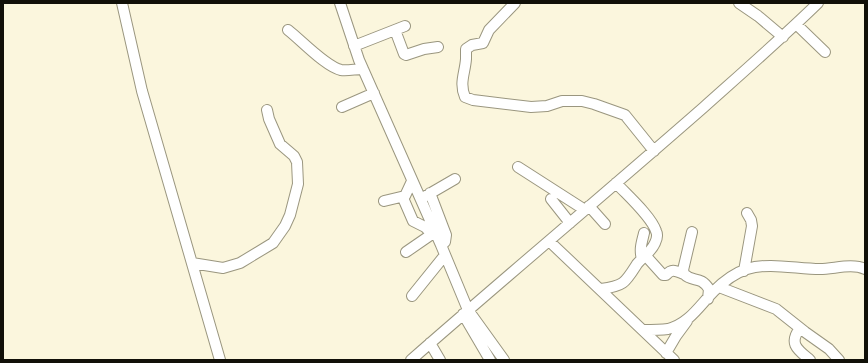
<svg xmlns="http://www.w3.org/2000/svg" width="868" height="363" viewBox="0 0 868 363" font-family="Quicksand,sans-serif">
<style>
.lines{fill:none;stroke-linecap:round;stroke-linejoin:round}
.minor-casing{stroke:#9a967f;stroke-width:12}
.minor{stroke:#fff;stroke-width:10}
</style>
<rect width="100%" height="100%" fill="#fbf6dd"/>
<g class="lines">
<defs>
<path id="minor" d="M122 3 142 91 220 360
M340 3 359 60 441 245 468 310 504 360
M515 3 489 30 483 43 472 45 466 49C466 53 466 55 466 59 465 73 459 83 465 97L473 100 531 107 547 106 562 101H582L594 104 625 115 654 151
M739 3 758 16 783 37
M796 24 825 52
M288 30C301 40 326 67 341 70 347 71 356 69 363 69
M395 30 404 54 406 55 424 49 438 47
M354 46 405 26
M342 107 374 93
M518 167 585 210
M430 193 446 235 445 242 441 245
M424 197 455 179
M403 198 413 221 425 227 432 234
M551 199 570 223
M384 201 405 196 412 181
M589 206 605 224
M692 232 683 270 684 274C693 283 700 275 709 289L708 299
M549 241 674 360
M406 252 435 232
M645 255 663 275H666C672 268 676 271 684 274
M642 259C639 249 642 242 644 233
M192 263 223 268 240 263 273 243 285 226 290 215 298 184 297 162 294 156 280 144 269 119 267 110
M744 271 752 226 751 220 747 213
M719 287 776 309 805 332 829 349 839 360
M601 289C624 286 625 283 637 264 643 257 651 252 655 243 657 239 658 235 656 231 651 216 627 195 616 183
M412 296 445 255
M463 314 490 360
M800 328C788 344 798 350 810 360
M643 330C651 330 660 330 668 329 689 324 700 305 714 291 723 282 735 273 747 269 769 262 797 269 820 269 834 269 852 263 865 269
M430 343 440 360
M666 353 676 336 687 321
M411 360C508 275 607 192 704 107 742 73 781 39 818 3"/>
</defs>
<!-- minor casing -->
<use href="#minor" class="minor-casing"/>
<!-- minor -->
<use href="#minor" class="minor"/>
</g>
<!-- border -->
<rect width="868" height="363" fill="none" stroke="#111008" stroke-width="8"/>
</svg>
